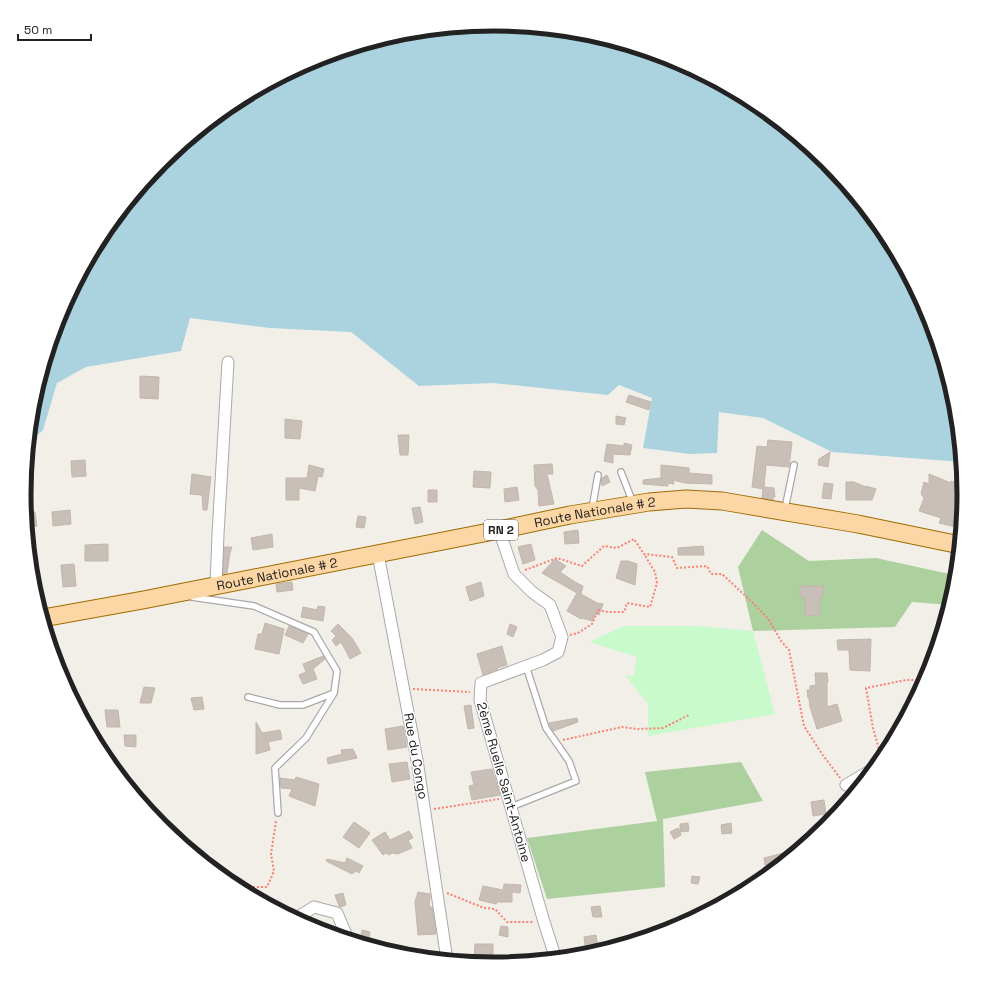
<svg xmlns="http://www.w3.org/2000/svg" width="989" height="989" viewBox="0 0 989 989" font-family="'Space Grotesk',sans-serif">
<style>
.forest{fill:#add19e}
.park{fill:#c8facc}
.water{fill:#aad3df}
.building{fill:#c7bfb8;stroke:#c4b6ab}
.lines{fill:none;stroke-linecap:round;stroke-linejoin:round}
.lane-casing{stroke:#a9a9a9;stroke-width:8}
.street-casing{stroke:#a9a9a9;stroke-width:13}
.primary-casing{stroke:#a06b00;stroke-width:19}
.path{stroke:#fa8072;stroke-width:2;stroke-dasharray:2 2;stroke-linecap:butt}
.lane{stroke:#fff;stroke-width:5.5}
.street{stroke:#fff;stroke-width:11}
.primary{stroke:#fcd6a4;stroke-width:17}
.labels{text-anchor:middle;dominant-baseline:central;stroke-width:3;stroke-linejoin:round;paint-order:stroke}
.shield{fill:#fff;stroke:#646464;stroke-width:1}
.shield-label{font-size:12px;font-weight:bold;fill:#222}
.street-label{font-size:13px;fill:#222;stroke:#fff}
.rim{fill:none;stroke:#222;stroke-width:5}
</style>
<rect width="100%" height="100%" fill="#f2efe9"/>
<!-- forest -->
<path class="forest" d="M762 530 809 561 876 558 954 575 959 556 956 587 950 605 912 602 895 627 753 631 738 567Z
M741 762 763 801 663 819 665 887 547 899 527 838 657 821 645 772Z"/>
<!-- park -->
<path class="park" d="M624 626H697L753 631 775 714 648 736V704L625 675 634 676 637 657 589 642Z"/>
<!-- water -->
<path class="water" d="M495 24 587 33 675 60 756 103 827 162 886 233 929 315 956 403 962 462 832 452 763 418 719 412 717 453 690 454 643 448 652 398 619 385 608 395 493 383 419 386 351 332 270 328 190 318 181 351 86 367 57 383 43 430 32 440 29 441 33 402 60 314 103 233 162 162 233 103 315 60 403 33Z"/>
<!-- building -->
<path class="building" d="M140 376 159 377 158 399 140 398Z
M629 395 651 402 649 410 626 402Z
M616 416 626 418 624 425 616 424Z
M285 419 302 421 300 439 285 438Z
M398 435H409L408 455H400Z
M768 440 792 442 789 467 766 465 764 487 774 488 775 497H773V500L762 498 763 489 752 487 757 446 767 447Z
M624 443 632 445 630 455 613 454V463L604 461 607 444 624 446Z
M830 452 828 467 818 465 819 459Z
M85 460 86 476 72 477 71 461Z
M552 464 553 474H547L554 504 539 506 538 490 535 486 534 465Z
M309 465 324 469 322 477 318 476 315 491 299 488V500H286V478H307Z
M661 465 689 468V473L712 475V484L685 483 673 480 674 484 668 483V486L643 484V480L661 478Z
M961 465H962L965 495 963 517 960 528 939 523 941 518 919 511 924 498 921 494 924 482 929 484V474L951 483V481L957 483Z
M474 471 491 472 490 488 473 487Z
M192 474 211 477 207 510H203L202 495 190 494Z
M607 475 610 482 602 486 601 481 602 478Z
M846 482H854L866 487V486L876 489 872 500H846Z
M824 483 833 484 831 499 822 498Z
M517 487 519 500 505 502 504 489Z
M428 490H437V502H428Z
M420 507 423 522 415 524 412 508Z
M70 510 71 524 53 526 52 512Z
M35 512 37 526 27 528 26 513Z
M358 516 366 517 364 528 356 527Z
M578 530 579 543 565 544 564 532Z
M272 534 273 547 253 550 251 538Z
M108 544V561H85V545Z
M531 544 535 560 523 564 518 547Z
M703 546 704 555H678V548Z
M224 547H232L230 553 227 573 223 574Z
M555 559 566 566 560 572 575 582 583 586 581 594 597 603 603 604 599 615 595 614 593 621 581 618V619L567 611 577 593 542 573Z
M621 561H628L637 564 635 585 616 578Z
M74 564 76 586 63 587 61 565Z
M292 582 293 590 277 592 276 584Z
M481 582 484 596 470 601 466 587Z
M800 586H823V597H819L820 615 805 616V597H800Z
M318 606 325 607 323 621 301 617 303 607 317 610Z
M265 623 284 629 279 654 255 649 258 634H262Z
M338 624 352 638 361 653 350 659 341 642 336 646 332 640 336 636 331 631Z
M510 624 517 627 513 637 507 634Z
M289 626 308 634 303 643 285 635Z
M871 639 870 671 850 670 849 650H838L837 640Z
M502 646 507 665 497 668 498 669 483 675 477 654Z
M323 656 325 659 313 669 317 679 303 684 299 675 306 672 303 664Z
M815 673H827L828 682H827V707L837 704 842 721 817 729 810 707 809 698H808L807 690H810V686L816 685Z
M144 687 155 688 151 703H140Z
M202 697 204 709 194 710 191 698Z
M471 705 474 728 468 729 464 706Z
M105 710H118L120 727H107Z
M577 718 578 722 553 731 549 723Z
M256 722 262 733 280 730 282 739 268 742 270 750 256 754Z
M403 726 407 747 388 750 385 729Z
M124 735H136V747L125 746Z
M353 749 357 758 328 764 327 758 342 754 341 750Z
M407 762 410 779 392 782 389 764Z
M492 769 500 795 472 800 469 786 474 785 471 772Z
M296 777 319 784 315 806 289 796 292 789 281 788 280 778 295 780Z
M824 800 826 814 813 816 811 802Z
M354 822 370 833 359 848 343 837Z
M688 823 689 831 680 832V824Z
M731 823 732 833 722 834 721 825Z
M678 828 681 835 674 839 670 832Z
M409 831 413 838 408 840 412 848 398 854 392 853 389 855 386 853 383 855 372 840 385 832 390 840Z
M783 853 785 861 765 865 764 858Z
M347 858 363 866 359 873 356 871 352 874 326 861 327 859 345 863Z
M692 876 700 877 698 884 691 883Z
M504 884 521 885 520 893 512 892V902H497L496 904 479 900 483 886 503 890Z
M418 892 430 894V897L429 907H432L436 934 418 935 415 902Z
M343 893 346 905 340 907 339 906 335 895Z
M600 906 602 917H593L591 907Z
M501 926 508 927V937L499 935Z
M362 930 370 932 369 942 361 940Z
M596 935 598 948 586 951 584 937Z
M475 944H493V965L474 963Z"/>
<g class="lines">
<defs>
<path id="lane" d="M621 472 633 503
M592 509 598 475
M785 509 794 465
M192 597 254 606 314 632 337 671 334 693 306 738 275 768 278 813
M248 697 280 705H303L334 693
M511 807 576 781 569 761 546 728 526 666"/>
<path id="street" d="M499 530 514 574 532 592 550 605 562 637 558 652 543 660 481 683 480 700 544 922 556 959
M378 554 417 760 447 960
M216 586 218 534 228 362
M846 785 875 768
M295 919 314 907 337 913 348 939"/>
<g id="primary">
<path id="s1" d="M43 618 143 600 499 530 570 515 649 502 686 499 722 501 858 524 960 545"/>
</g>
</defs>
<!-- lane casing -->
<use href="#lane" class="lane-casing"/>
<!-- street casing -->
<use href="#street" class="street-casing"/>
<!-- primary casing -->
<use href="#primary" class="primary-casing"/>
<!-- path -->
<path class="path" d="M525 570 557 558 582 566 604 546 617 548 634 539 644 554 672 557 677 568 707 566 711 574H722L753 603 769 620 781 641 789 650 804 726 822 754 840 778
M570 635 578 633 592 624 598 610 608 612H624L627 603 650 607 657 583 655 572 644 554
M413 689 470 692
M563 740 622 727 638 729 663 728 689 715
M882 760 873 728 866 688 906 680H926
M844 807 845 794
M434 809 499 799
M447 893 484 908 495 909 507 922H534
M253 896 254 887H267L274 871 271 854 276 821"/>
<!-- lane -->
<use href="#lane" class="lane"/>
<!-- street -->
<use href="#street" class="street"/>
<!-- primary -->
<use href="#primary" class="primary"/>
</g>
<g class="labels">
<!-- shield labels -->
<rect class="shield" x="484" y="520" width="34" height="20" rx="3"/>
<g class="shield-label">
<text x="501" y="530">RN 2</text>
</g>
<!-- street labels -->
<g class="street-label">
<text stroke="none"><textPath href="#s1" startOffset="562">Route Nationale # 2</textPath></text>
<text stroke="none"><textPath href="#s1" startOffset="238">Route Nationale # 2</textPath></text>
<text transform="translate(416 756) rotate(80)">Rue du Congo</text>
<text transform="translate(504 782) rotate(74)">2ème Ruelle Saint-Antoine</text>
</g>
</g>
<!-- crop -->
<path d="M0 0H989V989H0ZM31 494a463 463 0 1 1 926 0a463 463 0 1 1-926 0Z" fill="#fff" fill-rule="evenodd"/>
<path class="rim" d="M31 494a463 463 0 1 1 926 0a463 463 0 1 1-926 0Z"/>
<!-- scale -->
<path d="M18 34v6h73v-6" fill="none" stroke="#222222" stroke-width="2"/>
<text x="24" y="34" font-size="12" fill="#222222" stroke="#ffffff" stroke-width="3" paint-order="stroke">50 m</text>
</svg>
